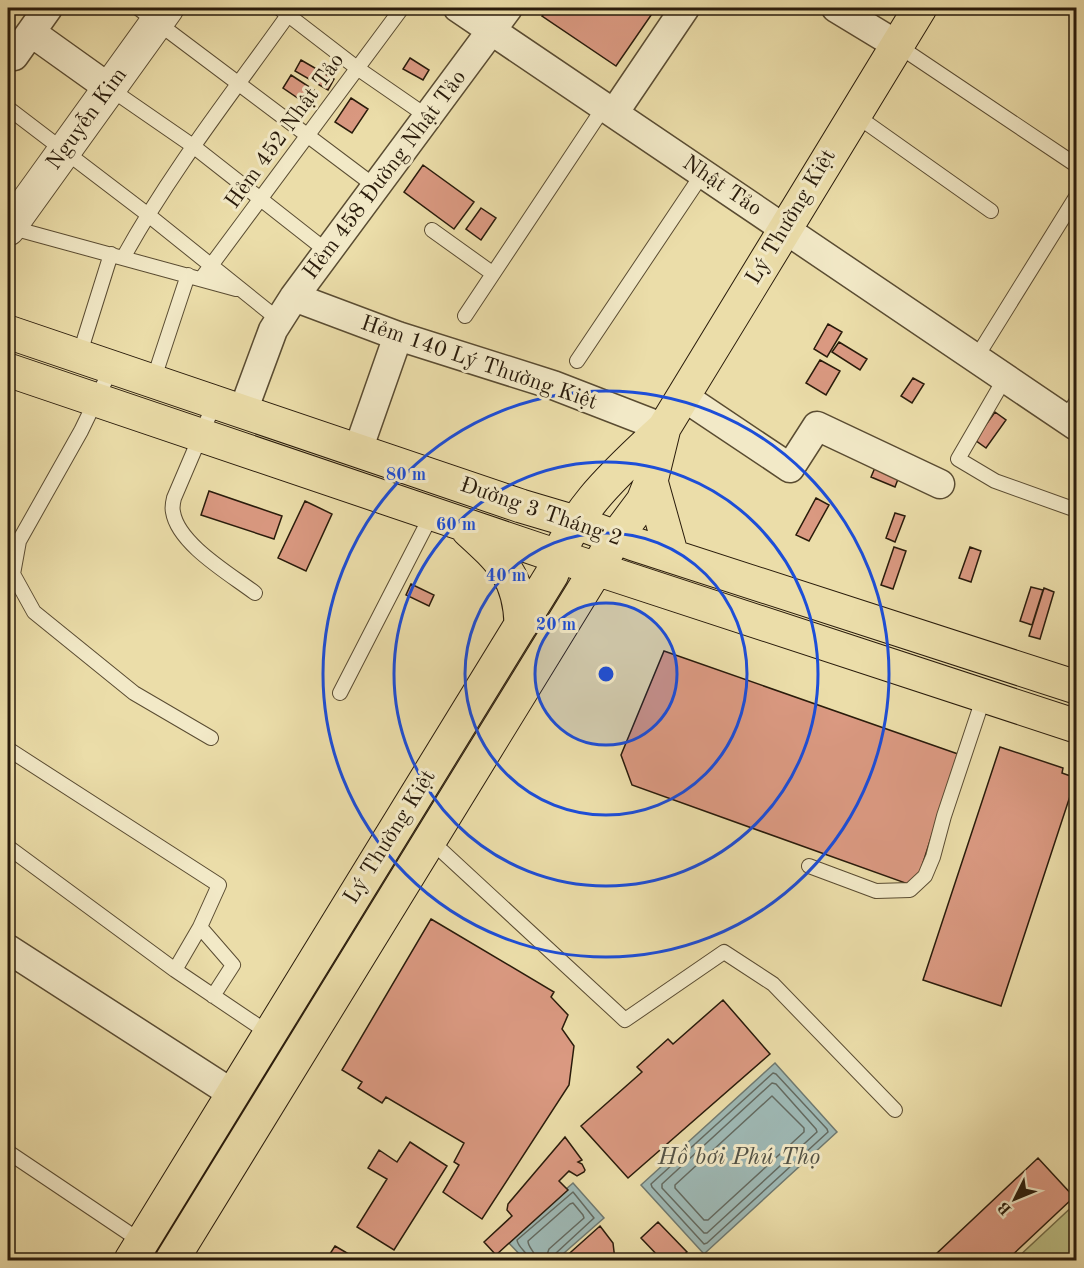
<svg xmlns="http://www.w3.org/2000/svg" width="1084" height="1268" viewBox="0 0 1084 1268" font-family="'Old Standard TT',serif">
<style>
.green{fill:#bcbf85;stroke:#726d48;stroke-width:1.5}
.water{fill:#9eb8b4;stroke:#6f7970;stroke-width:1.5}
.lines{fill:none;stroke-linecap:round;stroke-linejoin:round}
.shore{stroke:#646a60;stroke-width:1.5}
.building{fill:#da9981;stroke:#291b0b;stroke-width:1.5}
.service-casing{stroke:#5a4c32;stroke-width:16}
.minor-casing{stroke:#5a4c32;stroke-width:31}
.tertiary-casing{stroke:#5a4c32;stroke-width:35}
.primary-casing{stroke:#291b0b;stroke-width:35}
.service{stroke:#f2e9c7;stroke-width:14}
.minor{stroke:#f2e9c7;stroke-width:28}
.tertiary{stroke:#f2e9c7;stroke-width:33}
.primary{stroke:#ebdda9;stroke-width:33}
.ring{fill:none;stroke:#1d4ed8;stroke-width:3}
.labels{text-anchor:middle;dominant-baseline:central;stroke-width:6;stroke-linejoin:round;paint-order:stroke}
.street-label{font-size:22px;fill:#291b0b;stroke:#f2e9c7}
.water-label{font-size:24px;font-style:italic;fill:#525246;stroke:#f2e9c7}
.centre{fill:#1d4ed8;stroke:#f2e9c7;stroke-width:3}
.ring-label{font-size:18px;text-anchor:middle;font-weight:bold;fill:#1d4ed8;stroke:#f2e9c7;stroke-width:6;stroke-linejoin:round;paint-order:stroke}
</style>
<rect width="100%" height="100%" fill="#ebdda9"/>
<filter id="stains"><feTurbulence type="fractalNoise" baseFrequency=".00333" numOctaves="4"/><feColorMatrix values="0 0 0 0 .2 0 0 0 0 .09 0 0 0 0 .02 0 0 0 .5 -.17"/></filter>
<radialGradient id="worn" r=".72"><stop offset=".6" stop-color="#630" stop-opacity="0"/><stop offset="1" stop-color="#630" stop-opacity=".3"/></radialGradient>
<!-- green -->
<path class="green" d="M1076 1203V1260H1015Z"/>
<!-- water -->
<path class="water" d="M775 1063 837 1132 704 1254 641 1185Z
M573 1183 604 1218 556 1260H525L507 1241Z"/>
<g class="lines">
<!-- shore -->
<path class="shore" d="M773 1073 776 1074 827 1129 828 1132 707 1243 704 1244 652 1187 651 1184Z
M772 1083 776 1084 816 1129 817 1132 707 1233H704L662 1188V1184Z
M772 1096 804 1128V1132L708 1220H704L675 1188V1185Z
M529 1260C528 1252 518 1248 517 1240L573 1192 594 1218 555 1254 553 1260
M536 1260C536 1252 528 1248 528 1241L570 1204 573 1203 583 1215 584 1218 549 1249 545 1260"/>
</g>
<!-- building -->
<path class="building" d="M548 8H656L616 66 542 16Z
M410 58 429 70 423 80 403 69Z
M301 60 334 79 328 90 295 71Z
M291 75 317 92 308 105 283 88Z
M351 98 368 109 352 133 335 122Z
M423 165 474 202 454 229 404 192Z
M481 208 496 218 481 240 466 229Z
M828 324 842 332 827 357 814 349Z
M839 342 867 359 860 370 832 352Z
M820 360 840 371 826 395 806 383Z
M913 378 924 384 912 403 901 396Z
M995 412 1006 420 986 448 975 440Z
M880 456 903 466 895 487 871 477Z
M209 491 282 516 274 539 201 515Z
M816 498 829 505 809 541 796 535Z
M305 501 332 514 306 571 278 558Z
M895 513 905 516 895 542 886 538Z
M894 547 906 551 893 589 881 585Z
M970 547 981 551 971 582 959 578Z
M411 584 434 595 429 606 406 595Z
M1031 587 1043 590 1032 625 1020 621Z
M1044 588 1054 592 1040 639 1029 636Z
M664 651 958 754 920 872 908 884 632 785 621 755Z
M1000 747 1063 768 1062 773 1076 778 1001 1006 923 980Z
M431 919 554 992 551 997 568 1015 562 1029 574 1046 569 1085 482 1219 443 1192 459 1165 454 1162 464 1143 386 1097 382 1103 358 1088 362 1082 342 1070Z
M723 1000 770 1054 628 1178 581 1126 642 1072 637 1067 668 1039 673 1044Z
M565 1137 582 1160 578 1162 582 1164 585 1170 584 1172 577 1176 569 1171 559 1181 568 1190 496 1255 484 1242 512 1216 507 1210 508 1204Z
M410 1142 447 1166 394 1250 357 1227 387 1179 368 1168 379 1150 397 1162Z
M1038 1158 1074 1197 1007 1260H941L935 1255Z
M658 1222 687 1252 677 1260H662L641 1238Z
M600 1226 613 1243 615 1260H562Z
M335 1246 359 1260H326Z"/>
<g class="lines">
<defs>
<path id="service" d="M138 8 376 187
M279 8 357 68 428 117
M897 45 1076 165
M109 88 193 146 328 252
M8 108 147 214 279 320
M854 114 991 211
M9 227 236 289
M432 230 492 273
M123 258C172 169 235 90 293 8
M201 279 402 8
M465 316 604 107
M79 356 111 254
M976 358 1076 197
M577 361 703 173
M112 367 81 431 19 541 13 574 34 612 134 693 211 738
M1005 378 958 459 995 481 1076 510
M153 381 188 275
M215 402 174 498C173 502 172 508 173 512 178 544 230 574 255 593
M1066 418 1076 402
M340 693 432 514
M8 749 219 885 200 927 175 970
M430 840 625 1020 724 952 773 984 895 1110
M8 847 175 970 270 1034
M809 866 876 891 910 890 925 876 933 857 944 816 984 696
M200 927 233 965 213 996
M8 1152 142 1242"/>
<path id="minor" d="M458 8 1076 426
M836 8 897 45
M32 33 109 88
M8 52 14 56 48 8
M614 113 685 8
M294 297 398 336 553 385 664 428
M684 397 790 468 817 426 940 484
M243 411 273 330 294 297 508 8
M358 450 398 336
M8 949 233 1094"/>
<path id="tertiary" d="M8 229 167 8"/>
<path id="primary" d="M8 332 521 506 575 522 634 544 1076 687
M8 370 557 556 1076 726
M651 481 672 556
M468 530C501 560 520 577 521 625
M131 1260 552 574C570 512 618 471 664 428L920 8
M172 1260 597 568 616 537 643 501 651 481 664 428"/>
</defs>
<!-- service casing -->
<use href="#service" class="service-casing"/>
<!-- minor casing -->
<use href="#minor" class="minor-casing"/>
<!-- tertiary casing -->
<use href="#tertiary" class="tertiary-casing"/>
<!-- primary casing -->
<use href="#primary" class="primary-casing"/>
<!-- service -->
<use href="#service" class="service"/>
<!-- minor -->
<use href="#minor" class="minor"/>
<!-- tertiary -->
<use href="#tertiary" class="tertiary"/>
<!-- primary -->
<use href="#primary" class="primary"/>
</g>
<!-- distance rings -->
<circle cx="606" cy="674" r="71" fill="#1d4ed8" fill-opacity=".12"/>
<g class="ring">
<circle cx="606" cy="674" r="71"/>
<circle cx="606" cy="674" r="141"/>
<circle cx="606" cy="674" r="212"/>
<circle cx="606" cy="674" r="283"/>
</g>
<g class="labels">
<!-- street labels -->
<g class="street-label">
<text transform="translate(87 119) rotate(-54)">Nguyễn Kim</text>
<text transform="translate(285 131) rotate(-54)">Hẻm 452 Nhật Tảo</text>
<text transform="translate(385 175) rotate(-53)">Hẻm 458 Đường Nhật Tảo</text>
<text transform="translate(722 186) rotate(34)">Nhật Tảo</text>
<text transform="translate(791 217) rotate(-59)">Lý Thường Kiệt</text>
<text transform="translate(479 363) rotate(19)">Hẻm 140 Lý Thường Kiệt</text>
<text transform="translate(541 512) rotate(19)">Đường 3 Tháng 2</text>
<text transform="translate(390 837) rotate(-58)">Lý Thường Kiệt</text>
</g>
<!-- water labels -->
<g class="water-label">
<text x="739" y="1158">Hồ bơi Phú Thọ</text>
</g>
</g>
<circle cx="606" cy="674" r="9" class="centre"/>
<g class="ring-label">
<text x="406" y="480">80 m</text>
<text x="456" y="530">60 m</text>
<text x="506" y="581">40 m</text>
<text x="556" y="630">20 m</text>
</g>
<!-- margin -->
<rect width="1084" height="1268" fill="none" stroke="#ebdda9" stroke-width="30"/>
<rect x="9" y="9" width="1066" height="1250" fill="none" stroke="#291b0b" stroke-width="3"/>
<rect x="15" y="15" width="1054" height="1238" fill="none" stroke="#291b0b" stroke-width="1.5"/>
<!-- north arrow -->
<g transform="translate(1015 1199) rotate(227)" stroke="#f2e9c7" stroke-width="4.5" paint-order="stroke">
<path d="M0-4.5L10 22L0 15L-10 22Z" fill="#291b0b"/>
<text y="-9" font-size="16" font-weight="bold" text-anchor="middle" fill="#291b0b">B</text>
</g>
<rect width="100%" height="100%" filter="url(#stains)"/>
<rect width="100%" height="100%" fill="url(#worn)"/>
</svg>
